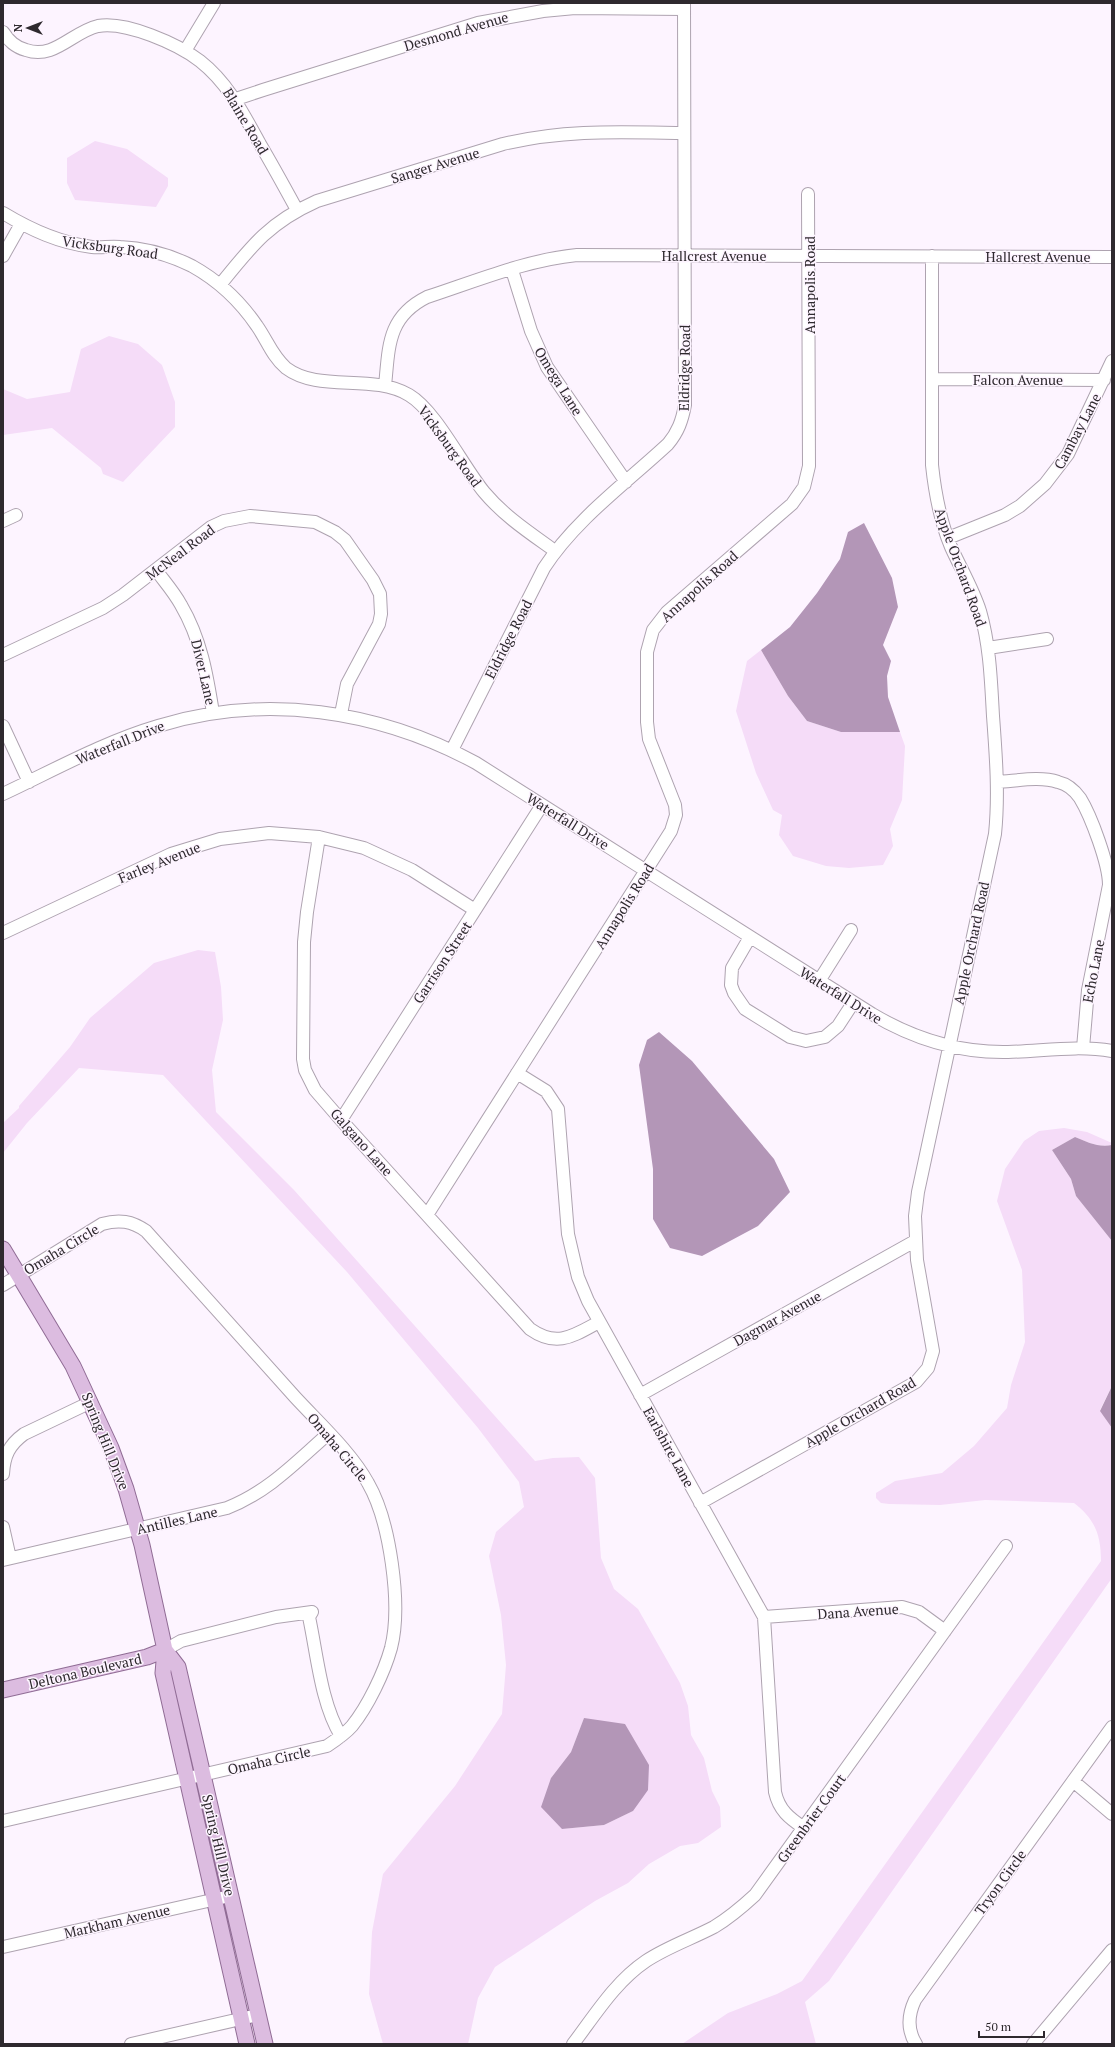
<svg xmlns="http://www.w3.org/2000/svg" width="1115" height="2047" viewBox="0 0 1115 2047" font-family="'PT Serif',serif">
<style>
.green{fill:#f5dcf8;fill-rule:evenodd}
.water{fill:#b396b7}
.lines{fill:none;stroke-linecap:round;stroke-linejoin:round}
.minor-casing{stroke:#aea3b0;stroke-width:14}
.major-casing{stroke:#906c95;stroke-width:17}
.minor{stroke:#fff;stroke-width:12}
.major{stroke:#dcbce0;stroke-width:15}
.labels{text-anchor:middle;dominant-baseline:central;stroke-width:3;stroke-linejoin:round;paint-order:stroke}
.street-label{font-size:14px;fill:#2e292e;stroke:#fdf4ff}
</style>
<rect width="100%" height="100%" fill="#fdf4ff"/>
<!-- green -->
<path class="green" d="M95 141 127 149 168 178V186L156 207 75 200 67 183V158Z
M109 336 138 344 162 365 175 402V427L123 482 103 474 101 468 52 428 3 435V389L27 399 70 392 81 349Z
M761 650 788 696 807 721 841 732H900L905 746 902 800 890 829 893 846 883 865 849 868 826 866 793 856 779 835 782 815 773 810 756 773 736 711 747 661Z
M198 950 215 952 221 987 223 1020 212 1070 216 1112 294 1190 535 1461 553 1458 579 1457 595 1478 601 1558 614 1589 638 1609 680 1683 688 1706 691 1735 704 1758 712 1791 720 1807 721 1827 698 1843 680 1846 649 1864 628 1883 595 1901 495 1967 478 1998 468 2044H383L369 1994 372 1932 383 1874 455 1786 502 1714 506 1665 501 1615 489 1556 496 1532 524 1507 519 1482 478 1428 347 1272 163 1075 79 1068 27 1123 3 1153V1123L19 1108V1106L70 1047 90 1018 154 963ZM584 1718 633 1811 604 1825 562 1829 551 1778 571 1752Z
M1064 1128 1087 1132 1112 1143V1145C1099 1148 1087 1142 1075 1137L1052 1150 1071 1179 1076 1196 1112 1241V1386L1100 1410 1112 1428V1578L829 1981 805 2002 816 2044H682L728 2013 777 1994 802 1981 1101 1561C1101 1535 1095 1519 1074 1503L985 1500 940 1505 889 1504 881 1503 876 1498V1493L895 1481 942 1473 974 1446 1007 1408 1011 1385 1025 1342 1022 1270 997 1201 1005 1169 1024 1141 1039 1131Z"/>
<!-- water -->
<path class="water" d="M864 523 892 578 898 607 883 645 891 661 887 676 888 697 900 732H841L807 721 788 696 761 650 790 627 817 593 840 559 848 532Z
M659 1032 692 1061 774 1159 790 1192 758 1226 702 1256 670 1248 653 1219V1169L639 1065 647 1040Z
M1075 1137C1087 1142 1099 1148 1112 1145V1241L1076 1196 1071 1179 1052 1150Z
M1112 1386V1428L1100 1411Z
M584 1718 625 1724 649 1765 648 1790 633 1811 604 1825 562 1829 541 1807 551 1778 571 1752Z"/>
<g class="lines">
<defs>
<path id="minor" d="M3 32C9 41 15 47 26 50 54 60 72 32 98 26 126 21 178 44 200 61 228 83 243 113 260 144 273 166 285 188 297 210
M185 51 214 3
M236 99 263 90 478 23 543 11 575 8 684 9
M3 213C31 230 59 243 92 247 101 248 110 246 120 247 144 248 170 255 192 266 219 281 240 301 257 326 267 340 272 356 286 368 319 393 372 373 409 395 436 411 462 465 484 492 504 516 530 533 555 551
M3 256 21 224
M512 270 531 331 547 367 626 482
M220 285C252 245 270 222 317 201L503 144C565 129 621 132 684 133
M932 379 1104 380
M385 386C389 347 387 317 427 297 476 281 526 260 577 255L1112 257
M3 521 16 515
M948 538 1005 515 1020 506 1045 484 1068 454 1112 361
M156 570C164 581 174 592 181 605 201 639 207 675 213 713
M988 648 1047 639
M3 655 103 608 123 595 211 527 224 521 250 516 315 522 335 532 345 540 373 580 380 594 381 614 379 624 347 684 341 714
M3 726 29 782
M452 750 544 568C575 520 626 483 668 444 678 432 682 421 685 405L684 3
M997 782C1016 781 1040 776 1058 782 1067 784 1075 791 1080 798 1091 816 1109 864 1109 885L1088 990 1083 1048
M3 794C54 770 104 742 158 726 265 693 378 710 476 763L872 1014C914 1039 959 1053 1008 1052 1044 1051 1077 1045 1112 1051
M319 837 307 912 304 942 303 1059 305 1070 315 1090 341 1120 530 1329C557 1348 573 1336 599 1322
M3 933 171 854 220 839 269 833 319 837 364 848 412 870 475 910
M750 937 732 968 731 985 734 993 745 1009 790 1037 806 1041 825 1037 838 1026 853 1003
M819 981 851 930
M517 1073 546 1091 558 1109 568 1234 578 1277 588 1301 764 1617 775 1792C779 1810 789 1818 804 1828
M341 1120 542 805
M427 1215 671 831 676 815 675 805 649 739 647 722V652L653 630 667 612 792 504 804 487 809 466 808 194
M3 1285 102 1224C119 1219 132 1221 146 1231 196 1287 246 1342 295 1397 319 1423 351 1452 368 1483 390 1521 402 1605 391 1648 384 1673 368 1706 352 1726 345 1734 336 1740 327 1746L3 1821
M640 1395 915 1241
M3 1474C4 1456 9 1445 24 1434L91 1402
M700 1503 916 1382 928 1368 933 1351 917 1260 915 1216 918 1192 995 834C999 795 996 756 993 716 991 681 990 646 980 611 973 589 961 569 951 547 940 521 935 493 932 465V256
M3 1527 10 1558
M3 1560 227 1508C268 1492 296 1462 328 1434
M312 1612 309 1617C317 1654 321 1704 341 1736
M764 1617 902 1607 919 1612 945 1631
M165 1650 181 1641 276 1617 312 1612
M1073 1781 1112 1814
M3 1947 230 1896
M131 2044 258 2015
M573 2044C595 2015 615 1982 646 1961 667 1947 691 1939 714 1927 729 1918 742 1907 755 1895L1006 1546
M916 2044C907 2030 908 2015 915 2000L1112 1727
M1033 2044 1112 1950"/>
<path id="major" d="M3 1249 73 1366 111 1448 126 1489 142 1545 165 1650 163 1673 247 2044
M165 1650 178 1667 265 2044
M3 1690 147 1657 165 1650"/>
</defs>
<!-- minor casing -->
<use href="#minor" class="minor-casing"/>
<!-- major casing -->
<use href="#major" class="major-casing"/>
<!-- minor -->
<use href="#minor" class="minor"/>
<!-- major -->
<use href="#major" class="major"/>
</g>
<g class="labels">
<!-- street labels -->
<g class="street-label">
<text transform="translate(456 31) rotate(-16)">Desmond Avenue</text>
<text transform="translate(246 121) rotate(59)">Blaine Road</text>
<text transform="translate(435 165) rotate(-17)">Sanger Avenue</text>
<text transform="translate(110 247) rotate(8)">Vicksburg Road</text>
<text x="714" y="255">Hallcrest Avenue</text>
<text x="1038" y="256">Hallcrest Avenue</text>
<text transform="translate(809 285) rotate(-90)">Annapolis Road</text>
<text transform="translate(684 368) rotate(-89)">Eldridge Road</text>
<text x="1018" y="379">Falcon Avenue</text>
<text transform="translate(559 381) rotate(58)">Omega Lane</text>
<text transform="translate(1077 431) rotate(-62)">Cambay Lane</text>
<text transform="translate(450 446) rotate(54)">Vicksburg Road</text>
<text transform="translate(180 552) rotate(-37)">McNeal Road</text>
<text transform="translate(961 567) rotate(70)">Apple Orchard Road</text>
<text transform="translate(699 586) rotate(-42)">Annapolis Road</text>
<text transform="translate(508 639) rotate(-63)">Eldridge Road</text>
<text transform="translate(204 672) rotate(77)">Diver Lane</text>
<text transform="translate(120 742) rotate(-22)">Waterfall Drive</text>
<text transform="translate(568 821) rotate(32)">Waterfall Drive</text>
<text transform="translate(159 862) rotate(-22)">Farley Avenue</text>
<text transform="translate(624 906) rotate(-58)">Annapolis Road</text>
<text transform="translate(971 943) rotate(-78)">Apple Orchard Road</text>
<text transform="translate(442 962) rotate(-57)">Garrison Street</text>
<text transform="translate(1093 971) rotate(-79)">Echo Lane</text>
<text transform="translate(841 995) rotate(32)">Waterfall Drive</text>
<text transform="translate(362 1142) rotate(48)">Galgano Lane</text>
<text transform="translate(61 1249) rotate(-31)">Omaha Circle</text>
<text transform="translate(777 1318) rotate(-29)">Dagmar Avenue</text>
<text transform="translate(860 1412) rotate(-30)">Apple Orchard Road</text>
<text transform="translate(106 1441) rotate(68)">Spring Hill Drive</text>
<text transform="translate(338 1447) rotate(50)">Omaha Circle</text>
<text transform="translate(669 1447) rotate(61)">Earlshire Lane</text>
<text transform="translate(177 1520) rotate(-13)">Antilles Lane</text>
<text transform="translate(858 1611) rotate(-4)">Dana Avenue</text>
<text transform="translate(85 1671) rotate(-13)">Deltona Boulevard</text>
<text transform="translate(269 1760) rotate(-13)">Omaha Circle</text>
<text transform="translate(811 1818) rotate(-54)">Greenbrier Court</text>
<text transform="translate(219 1845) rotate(77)">Spring Hill Drive</text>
<text transform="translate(1000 1882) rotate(-54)">Tryon Circle</text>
<text transform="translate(117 1921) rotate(-13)">Markham Avenue</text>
</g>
</g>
<!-- border -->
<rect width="1115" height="2047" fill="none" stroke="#2e292e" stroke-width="8"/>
<!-- north arrow -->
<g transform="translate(28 28) rotate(270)" stroke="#fdf4ff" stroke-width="3" paint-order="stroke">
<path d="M0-3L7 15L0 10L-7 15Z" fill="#2e292e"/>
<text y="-6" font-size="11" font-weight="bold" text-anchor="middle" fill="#2e292e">N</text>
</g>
<!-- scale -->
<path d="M979 2031v6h65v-6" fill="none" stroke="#2e292e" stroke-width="2"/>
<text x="985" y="2031" font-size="12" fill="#2e292e" stroke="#fdf4ff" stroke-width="3" paint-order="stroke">50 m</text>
</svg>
